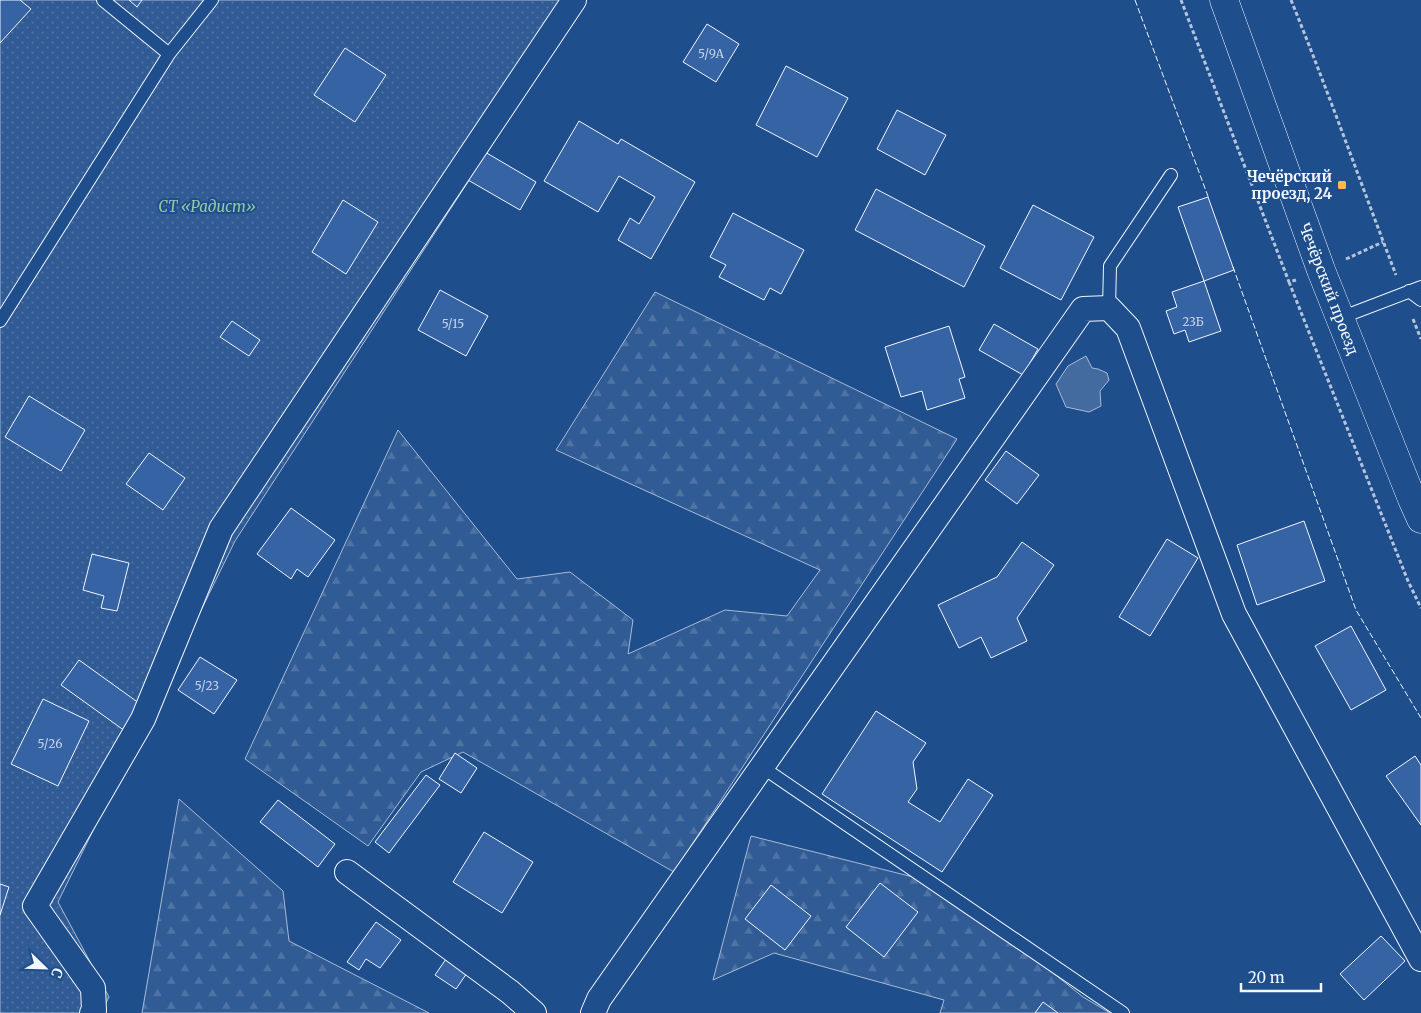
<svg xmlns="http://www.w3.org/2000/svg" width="1421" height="1013" viewBox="0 0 1421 1013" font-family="Merriweather,serif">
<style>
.green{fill:url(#green-dots);stroke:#a8bbd7}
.forest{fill:url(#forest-firs);stroke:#a8bbd7}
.water{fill:#446ba0;stroke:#a8bbd7}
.building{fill:#3563a3;stroke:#f2f6ff}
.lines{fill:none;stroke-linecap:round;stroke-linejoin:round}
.service-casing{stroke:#f2f6ff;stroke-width:14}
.minor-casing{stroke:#f2f6ff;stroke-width:26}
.secondary-casing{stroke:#f2f6ff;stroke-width:29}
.path{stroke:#b3c4dc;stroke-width:3;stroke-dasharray:4 2.5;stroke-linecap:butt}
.service{stroke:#1f4e8c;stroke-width:12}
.minor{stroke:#1f4e8c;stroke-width:24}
.secondary{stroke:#1f4e8c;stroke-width:28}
.fence{stroke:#f2f6ff;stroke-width:1;stroke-dasharray:6 2.5;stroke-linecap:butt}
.poi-dot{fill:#ffb74d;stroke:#1f4e8c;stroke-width:2}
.labels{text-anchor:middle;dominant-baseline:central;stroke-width:4;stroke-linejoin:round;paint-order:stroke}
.number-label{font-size:12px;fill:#c3d1e8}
.poi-label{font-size:15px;font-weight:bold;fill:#f2f6ff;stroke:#1f4e8c;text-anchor:end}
.park-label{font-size:15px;font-style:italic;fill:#97c8a6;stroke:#1f4e8c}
.street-label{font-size:15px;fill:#f2f6ff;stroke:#1f4e8c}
</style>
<defs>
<pattern id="green-dots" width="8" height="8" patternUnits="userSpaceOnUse" patternTransform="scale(1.25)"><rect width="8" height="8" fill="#305b95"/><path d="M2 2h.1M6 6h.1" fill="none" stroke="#4e73a5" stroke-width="1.8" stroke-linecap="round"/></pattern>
<pattern id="forest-firs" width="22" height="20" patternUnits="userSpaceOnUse" patternTransform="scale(1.25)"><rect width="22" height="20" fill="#305b95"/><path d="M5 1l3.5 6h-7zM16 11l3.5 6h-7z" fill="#4e73a5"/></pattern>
</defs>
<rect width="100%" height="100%" fill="#1f4e8c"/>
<!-- green -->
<path class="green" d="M0 0H586L235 541 58 902 109 997 101 1013H0Z"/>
<!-- forest -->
<path class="forest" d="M655 292 957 439 674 872 463 752 421 772 368 846 245 759 398 430 517 579 570 572 633 620 628 654 725 610 787 616 820 570 556 450Z
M179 799 283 891 289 941 429 1013H142Z
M751 836 913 877 1047 968 1083 997 1110 1013H940L944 1000 774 953 713 980Z"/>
<!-- water -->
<path class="water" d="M1086 356 1092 368 1098 369 1107 373 1109 380 1100 391 1101 406 1089 412 1066 407 1056 384 1068 366Z"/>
<!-- building -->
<path class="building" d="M0 0H20L31 9 0 43Z
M129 0H142L137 7Z
M707 24 739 44 716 82 683 62Z
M345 48 386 75 355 122 314 95Z
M786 66 848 98 817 157 756 125Z
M897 110 946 135 925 175 877 149Z
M579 121 618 144 621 139 695 182 651 259 618 240 630 218 639 224 655 197 619 176 598 212 544 181Z
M485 152 536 182 520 210 468 180Z
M876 189 985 246 964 287 855 230Z
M1208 197 1234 270 1204 281 1178 207Z
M343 200 378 222 346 274 312 252Z
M1033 205 1094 237 1061 300 1000 268Z
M733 213 804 250 781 294 770 288 764 300 719 277 726 265 710 257Z
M1204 281 1221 331 1189 342 1185 330 1174 334 1166 311 1177 307 1172 292Z
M440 290 488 316 466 356 418 330Z
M232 321 260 340 249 356 220 337Z
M994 324 1038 349 1023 375 979 350Z
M949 326 965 377 959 379 965 398 927 410 922 391 901 397 885 347Z
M29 396 85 430 61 471 5 437Z
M1006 451 1039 475 1017 504 985 480Z
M149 453 185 478 163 510 126 484Z
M291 508 335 540 308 577 297 569 291 579 257 554Z
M1304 521 1325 581 1257 605 1237 545Z
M1167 539 1198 558 1150 636 1119 617Z
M1022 542 1054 565 1017 618 1027 641 991 658 981 637 959 648 938 605 997 577Z
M92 554 129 563 117 611 101 608 104 596 83 590Z
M1351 626 1386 690 1351 710 1315 646Z
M200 657 237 680 214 714 178 690Z
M79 660 143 706 125 731 61 685Z
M43 699 89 721 58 786 11 764Z
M876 711 926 743 913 762 917 789 908 802 940 822 968 779 993 795 942 872 822 794Z
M455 753 477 768 461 793 439 779Z
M1415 756 1421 765V825L1386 776Z
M426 775 440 785 389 853 375 842Z
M278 800 335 844 318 867 260 822Z
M484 832 533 862 502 913 453 882Z
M880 883 918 912 884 957 846 927Z
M0 884 9 887 0 915Z
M771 885 811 916 785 950 745 919Z
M376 922 401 940 380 968 366 959 359 970 347 962Z
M1381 936 1405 961 1364 1000 1340 974Z
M446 959 467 973 456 989 435 975Z
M1043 1002 1058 1013H1035Z"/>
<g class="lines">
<defs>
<path id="service" d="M103 0 169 54
M1409 291 1421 300
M1109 308 1110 266 1171 175
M1340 318 1421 287
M0 321 169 54 212 0
M762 767 1123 1013"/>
<path id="minor" d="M347 872 510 992 534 1013
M92 1013 94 1010 93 988 35 906 143 719 221 529 574 0
M593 1013 599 999 1083 309 1109 308 1128 328 1234 614 1421 959"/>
<path id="secondary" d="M1224 0 1321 270 1412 499 1421 519"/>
</defs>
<!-- service casing -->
<use href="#service" class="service-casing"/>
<!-- minor casing -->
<use href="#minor" class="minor-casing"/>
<!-- secondary casing -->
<use href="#secondary" class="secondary-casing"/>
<!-- path -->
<path class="path" d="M1181 0 1289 282 1296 280
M1291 0C1328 91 1361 184 1396 275
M1346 259 1383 242
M1289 282 1408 581 1421 608
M1413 319 1421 339"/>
<!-- service -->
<use href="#service" class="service"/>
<!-- minor -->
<use href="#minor" class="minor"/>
<!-- secondary -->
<use href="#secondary" class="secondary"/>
<!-- fence -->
<path class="fence" d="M1135 0 1209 199
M1233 267 1356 610 1421 718"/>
</g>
<!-- markers -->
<rect class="poi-dot" x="1337" y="180" width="10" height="10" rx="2.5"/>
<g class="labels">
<!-- number labels -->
<g class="number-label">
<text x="711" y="53">5/9А</text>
<text x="1193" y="321">23Б</text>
<text x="453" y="323">5/15</text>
<text x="207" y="685">5/23</text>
<text x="50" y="743">5/26</text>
</g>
<!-- poi labels -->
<g class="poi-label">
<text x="1332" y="176">Чечёрский<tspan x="1332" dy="17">проезд, 24</tspan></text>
</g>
<!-- park labels -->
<g class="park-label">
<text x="207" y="206">СТ «Радист»</text>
</g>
<!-- street labels -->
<g class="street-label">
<text transform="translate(1329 289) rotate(69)">Чечёрский проезд</text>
</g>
</g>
<!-- north arrow -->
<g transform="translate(45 968) rotate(113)" stroke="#1f4e8c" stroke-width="4" paint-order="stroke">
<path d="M0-4L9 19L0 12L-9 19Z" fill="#f2f6ff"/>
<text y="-8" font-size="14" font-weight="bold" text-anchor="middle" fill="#f2f6ff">С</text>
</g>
<!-- scale -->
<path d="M1241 983v8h80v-8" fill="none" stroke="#f2f6ff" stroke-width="2.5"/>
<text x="1248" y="983" font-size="15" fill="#f2f6ff" stroke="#1f4e8c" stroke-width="4" paint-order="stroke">20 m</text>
</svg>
